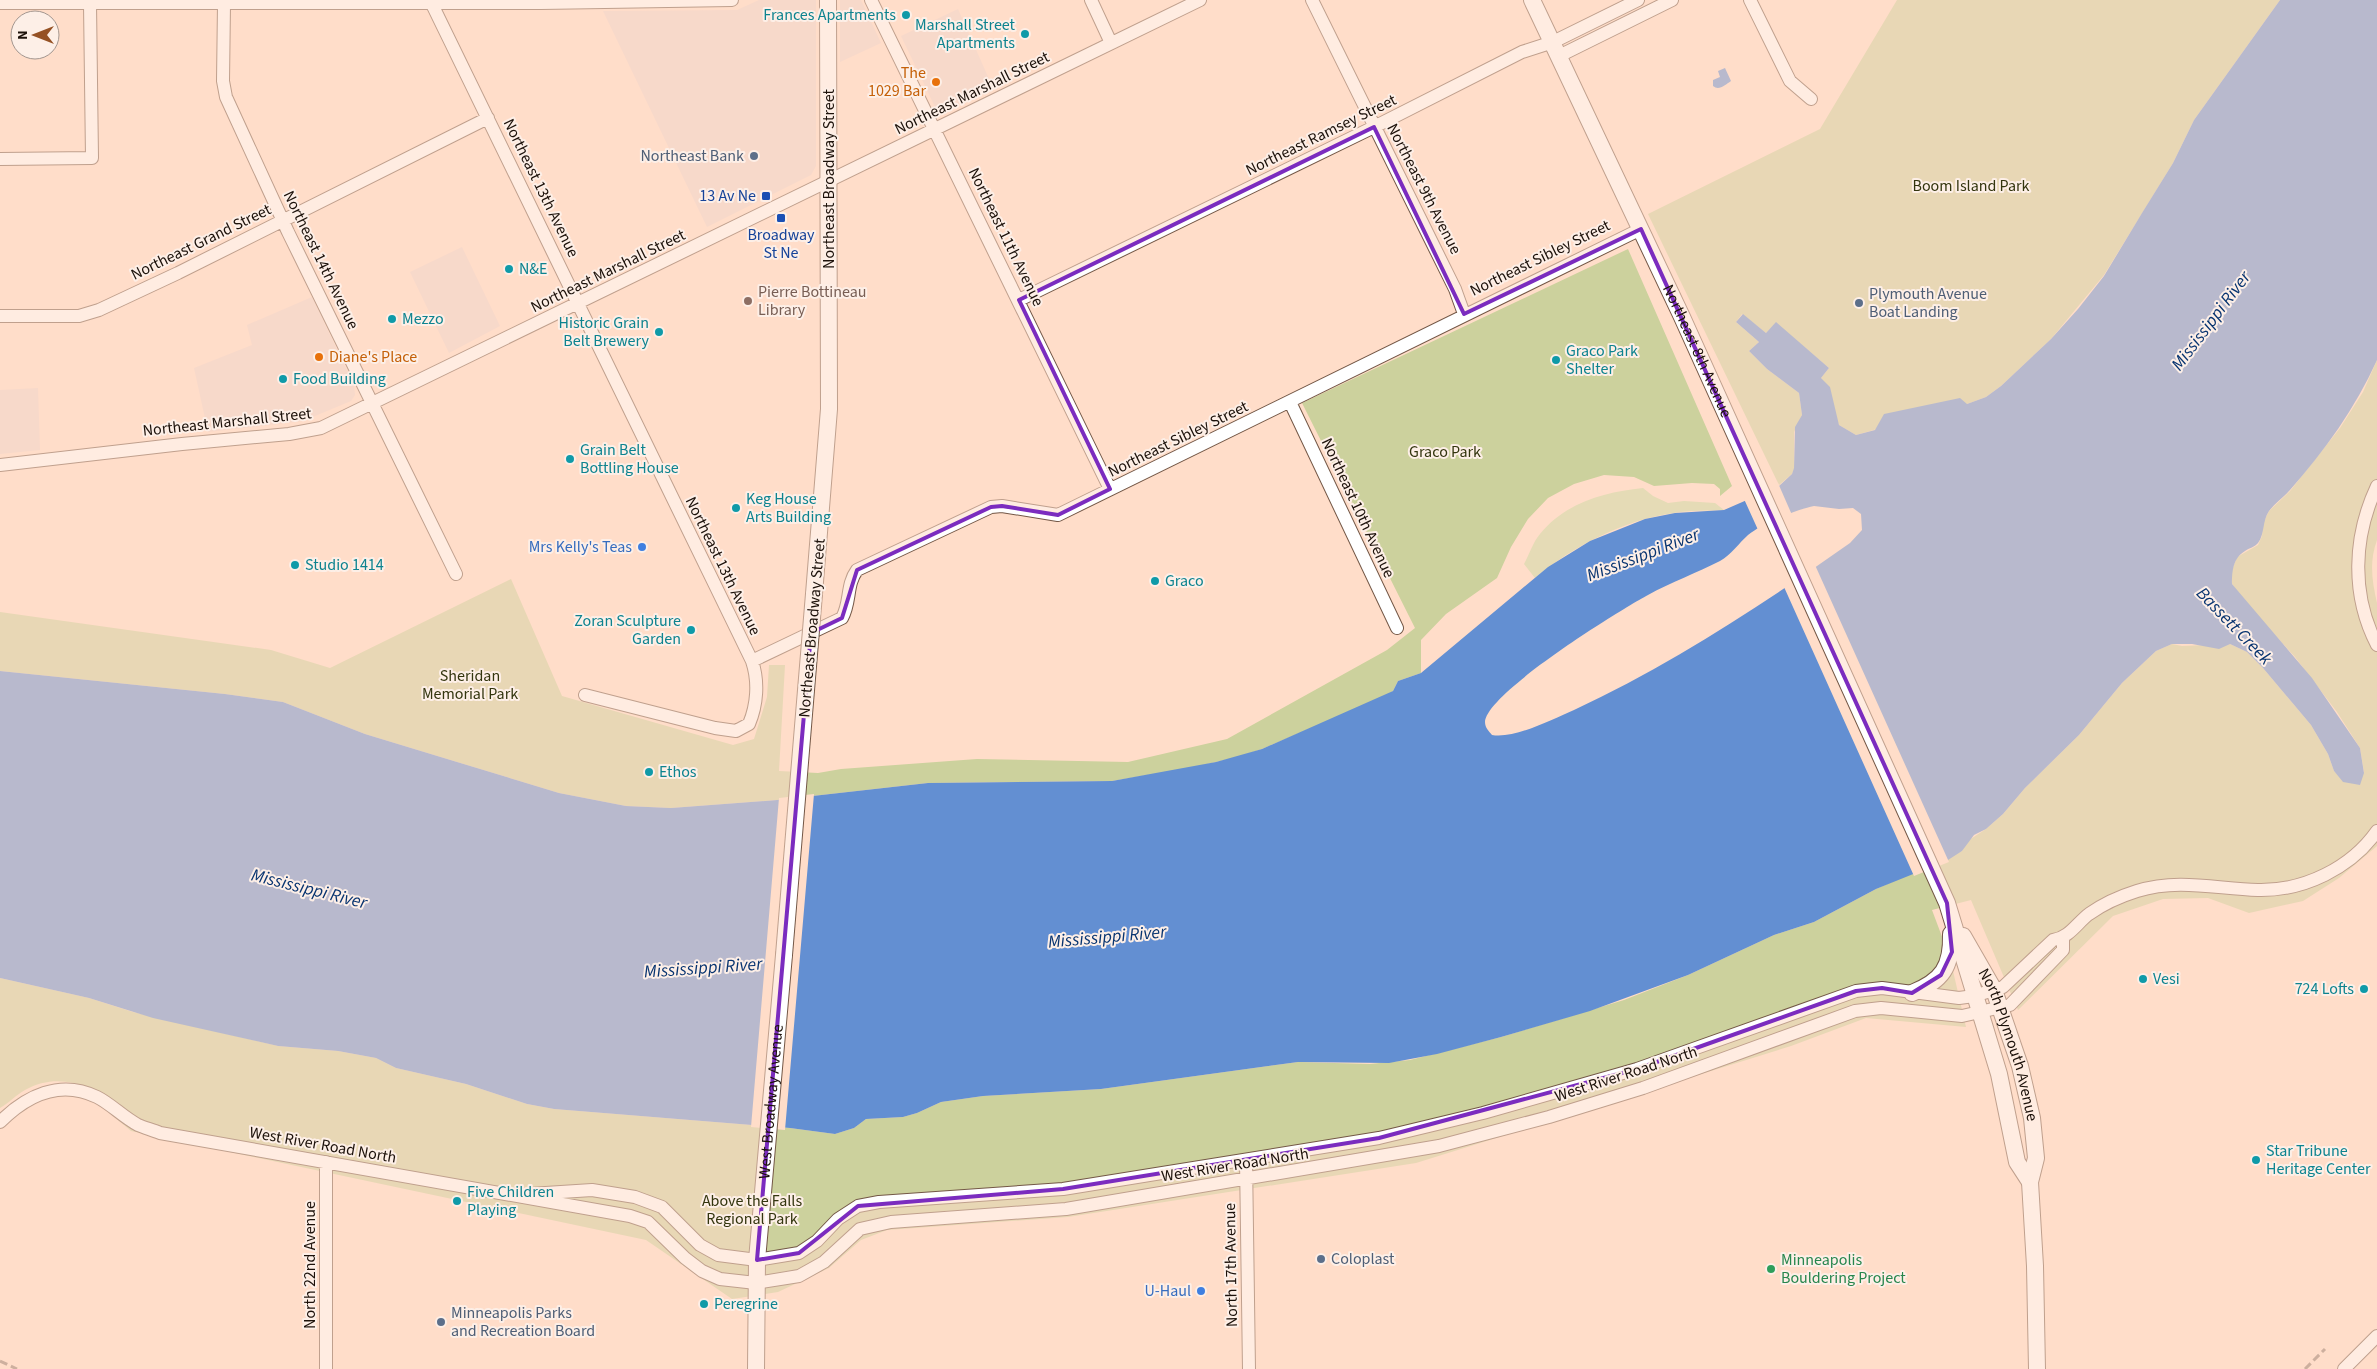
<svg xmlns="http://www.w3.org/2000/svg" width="2377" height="1369" viewBox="0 0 2377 1369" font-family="'Source Sans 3',sans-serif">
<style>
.commercial{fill:#eed5cd}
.green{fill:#ccd19d}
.sand{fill:#e5dbb6}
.water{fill:#638fd2;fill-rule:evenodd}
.pier{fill:#ffddc9}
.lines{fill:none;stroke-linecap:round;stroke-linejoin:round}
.minor-casing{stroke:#735746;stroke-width:14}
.major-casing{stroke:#735746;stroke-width:18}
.minor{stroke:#fff;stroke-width:12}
.major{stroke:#fff;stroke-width:16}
.rail{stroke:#90796b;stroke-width:3;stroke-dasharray:8 4;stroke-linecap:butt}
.major-bridge-casing{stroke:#735746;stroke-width:18;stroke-linecap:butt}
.major-bridge{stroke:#fff;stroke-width:16}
.marked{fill:none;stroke:#7b2cbf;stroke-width:4;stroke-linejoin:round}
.culture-dot{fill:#0f9aa8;stroke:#fdefe7;stroke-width:2}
.food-dot{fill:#e8710a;stroke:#fdefe7;stroke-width:2}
.service-dot{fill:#5c6f8a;stroke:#fdefe7;stroke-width:2}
.transit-dot{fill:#1a4fb4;stroke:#fdefe7;stroke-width:2}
.education-dot{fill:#8d6e63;stroke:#fdefe7;stroke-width:2}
.shop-dot{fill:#3f7fe0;stroke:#fdefe7;stroke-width:2}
.leisure-dot{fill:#2e9e5b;stroke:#fdefe7;stroke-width:2}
.labels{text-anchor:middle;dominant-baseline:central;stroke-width:4;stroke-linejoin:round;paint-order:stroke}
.culture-label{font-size:16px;fill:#0d838f;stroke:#fdefe7;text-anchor:start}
.food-label{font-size:16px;fill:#c56008;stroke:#fdefe7;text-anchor:end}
.street-label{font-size:16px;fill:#1c110a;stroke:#fdefe7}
.service-label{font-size:16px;fill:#4e5e75;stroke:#fdefe7;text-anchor:start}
.park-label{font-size:16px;fill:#33350e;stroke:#fdefe7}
.transit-label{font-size:16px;fill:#164399;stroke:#fdefe7;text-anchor:end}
.education-label{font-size:16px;fill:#785e54;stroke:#fdefe7;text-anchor:start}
.shop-label{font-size:16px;fill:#366cbe;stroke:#fdefe7;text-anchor:end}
.leisure-label{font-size:16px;fill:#27864d;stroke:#fdefe7;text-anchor:start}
.water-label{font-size:18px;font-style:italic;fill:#083470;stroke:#fdefe7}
</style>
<rect width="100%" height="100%" fill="#ffddc9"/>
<!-- commercial -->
<path class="commercial" d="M759 0H816V166L811 175 707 227 603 11 737 10Z
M840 0H861L881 43 840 62Z
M958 9 993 88 943 112 936 109 901 36Z
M462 247 500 326 449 353 410 272Z
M312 297 354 385 355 395 351 401 303 421 208 432 194 368 252 345 247 325Z
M38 388 40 450 0 454V390Z"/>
<!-- green -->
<path class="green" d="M1897 0H2280L2194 120 2173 163 2104 275 2051 339 2001 386 1986 397 1967 404 1856 435 1839 425 1821 378 1829 368 1776 323 1766 333 1742 314 1736 322 1759 342 1749 351 1767 369 1799 393 1802 415 1794 432V469L1792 474 1779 485 1648 214 1820 129Z
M1628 249 1732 486 1720 496V489L1714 484 1692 483 1654 486 1634 477 1604 475 1574 484 1548 498 1528 519 1511 547 1497 578 1446 614 1421 640V673L1398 681 1393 691 1378 700 1262 749 1238 757 1190 768 1112 781 928 783 777 800 671 808 626 806 559 793 365 734 283 702 225 694 0 671V612L271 650 330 668 511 579 562 696 733 745 754 739 767 697 769 665H785L779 771 818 773 841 769 977 759 1128 762 1227 739 1387 650 1415 628 1302 403Z
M2377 360V540C2369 562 2372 581 2377 603V846L2339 878 2303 901 2249 913 2208 898 2163 899 2113 916 2018 1010 1971 900 1932 910 1950 958 1966 1027 1866 1018 1791 1046 1416 1163 1068 1217 887 1230 861 1240 829 1268 778 1292 732 1299 646 1240 131 1131 112 1115 120 1104C92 1086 58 1071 25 1090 16 1095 9 1103 0 1108V978L89 998 133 1012 278 1046 338 1051 376 1058 396 1068 466 1084 527 1104 554 1109 790 1128 835 1134 854 1128 866 1119 903 1117 917 1113 941 1102 983 1096 1101 1089 1298 1062 1370 1064 1410 1060 1501 1037 1624 1000 1688 975 1774 935 1814 922 1876 889 1962 851 1966 842 1986 829 2003 814 2025 788 2079 735 2122 683 2156 651 2172 644 2182 646 2230 644 2247 652 2263 668 2311 725 2328 754 2334 771 2343 781 2364 772 2360 748 2337 712 2295 657 2242 599 2232 584V570L2237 557 2258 545 2262 536 2263 523 2269 511 2290 491 2340 428 2363 392Z"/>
<!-- sand -->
<path class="sand" d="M1643 488 1653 496 1668 503 1684 501 1715 503 1724 510C1708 511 1690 510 1674 513 1624 520 1573 546 1535 578L1524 564C1529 555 1533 542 1540 534 1566 502 1605 492 1643 488Z"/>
<!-- water -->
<path class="water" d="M2280 0H2377V360C2355 409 2325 450 2290 490 2284 497 2275 503 2269 511 2262 521 2265 534 2258 543 2255 547 2249 548 2245 551 2233 558 2232 571 2232 584L2312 678 2360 748 2364 773 2360 785 2343 782 2334 771 2328 754 2311 725 2263 668 2247 652 2230 644 2219 649 2192 644H2172L2156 651 2122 683 2079 735 2025 788 2003 814 1986 829 1974 835 1962 851 1948 860 1876 889 1814 922 1774 935 1688 975 1590 1011 1501 1037 1437 1054 1389 1063 1298 1062 1101 1089 983 1096 941 1102 917 1113 903 1117 866 1119 854 1128 835 1134 790 1128 554 1109 527 1104 466 1084 396 1068 376 1058 338 1051 278 1046 153 1018 89 998 0 978V671L225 694 283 702 365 734 559 793 626 806 671 808 777 800 928 783 1112 781 1216 762 1262 749 1393 691 1398 681 1421 673 1548 567 1590 541 1645 519 1675 513 1724 510 1779 486 1792 474 1794 468 1795 427 1802 415 1799 393 1767 369 1749 351 1759 342 1736 322 1743 314 1766 333 1776 322 1829 368 1821 378 1830 387 1839 425 1856 435 1875 430 1884 414 1960 398 1967 404 1986 397 2001 386 2051 339 2078 309 2104 276 2142 213 2173 163 2194 120ZM1814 506 1839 509 1853 508 1861 514 1862 530 1850 543C1762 605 1672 664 1574 710 1553 719 1515 739 1492 735 1489 731 1485 728 1485 722 1486 693 1620 610 1648 595 1671 582 1697 573 1720 561 1731 555 1739 543 1748 535 1763 523 1795 510 1814 506Z
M1725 68 1731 81C1725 85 1719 91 1713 86V80L1720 77 1718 71Z"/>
<!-- pier -->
<path class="pier" d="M1778 483 1792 515 1759 532 1744 499Z
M1815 565 1949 862 1914 876 1784 587Z
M814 794 785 1130 751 1127 779 798Z"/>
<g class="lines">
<defs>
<path id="minor" d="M430 0 752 661C759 682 757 705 749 724L736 731 715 728 585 695
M871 0 1110 489
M1091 0 1111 43
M1312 0 1455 289 1464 314
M1750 0 1790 81 1811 99
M0 3H541L732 0
M224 4 223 81 226 97 288 232 456 574
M1559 56 1672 0
M0 159 92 158 90 4
M1019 300 1374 127 1522 52 1553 42 1638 0
M0 316H79L99 310 178 273 488 118
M1290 402 1397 628
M0 465 182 444 289 434 321 428 1200 0
M2377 486C2353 537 2351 595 2377 645
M752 661 842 618C851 602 846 585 857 570L991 507 1002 506 1058 515 1641 229
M0 1122C26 1096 60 1079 97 1097 111 1104 123 1117 138 1125 145 1128 153 1130 160 1133L630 1216 648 1222 685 1258 702 1271 720 1279 756 1283 799 1276 824 1262 860 1229 891 1222 1066 1209 1439 1146 1549 1117 1643 1088 1855 1011 1881 1008 1962 1016 2010 1005 2063 950V939
M1246 1160 1249 1369
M530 1194 592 1190 635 1197 662 1207 700 1245 718 1255 757 1260 799 1253 817 1241 838 1219 858 1206 879 1202 1063 1189 1379 1138 1483 1113 1637 1069 1856 991 1882 988 1959 998 1974 996 2003 987 2053 940C2069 938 2077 923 2089 914 2103 904 2121 896 2137 891 2179 878 2217 889 2258 890 2304 891 2351 868 2377 831
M326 1369V1162
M2344 1369 2377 1336"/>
<g id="major">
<path id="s1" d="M1532 0 1682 317 1947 903 1999 1074 2017 1162 2030 1182"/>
<path d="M814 594 829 409 828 0"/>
<path id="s2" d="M1963 936 1994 990 2020 1066 2032 1118 2036 1158 2030 1182 2035 1266 2037 1369"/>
<path d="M1912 993C1942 981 1952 967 1951 934"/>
<path id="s3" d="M756 1369 757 1260 784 955"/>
</g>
</defs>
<!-- minor casing -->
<use href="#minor" class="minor-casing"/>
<!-- major casing -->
<use href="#major" class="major-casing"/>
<!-- minor -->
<use href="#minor" class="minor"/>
<!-- major -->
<use href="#major" class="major"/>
<!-- rail -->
<path class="rail" d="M0 1361 17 1369
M2305 1369 2325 1349"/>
<defs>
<path id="major-bridge" d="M784 955 814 594"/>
</defs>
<!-- major-bridge casing -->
<use href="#major-bridge" class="major-bridge-casing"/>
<!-- major-bridge -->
<use href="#major-bridge" class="major-bridge"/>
</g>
<!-- marked area -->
<path d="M0 0H2377V1369H0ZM1374 127 1464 314 1641 229 1947 903 1952 952 1941 975 1912 993 1882 988 1856 991 1637 1069 1379 1138 1063 1189 858 1206 799 1253 757 1260 811 633 842 618 857 570 991 507 1002 506 1058 515 1110 489 1019 300Z" fill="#ffddc9" fill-opacity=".55" fill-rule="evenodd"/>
<path class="marked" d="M1374 127 1464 314 1641 229 1947 903 1952 952 1941 975 1912 993 1882 988 1856 991 1637 1069 1379 1138 1063 1189 858 1206 799 1253 757 1260 811 633 842 618 857 570 991 507 1002 506 1058 515 1110 489 1019 300Z"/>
<!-- markers -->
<g class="culture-dot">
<circle cx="906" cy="15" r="5"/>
<circle cx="1025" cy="34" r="5"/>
<circle cx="509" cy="269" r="5"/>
<circle cx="392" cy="319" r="5"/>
<circle cx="659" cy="332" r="5"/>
<circle cx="1556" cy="360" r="5"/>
<circle cx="283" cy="379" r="5"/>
<circle cx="570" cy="459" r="5"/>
<circle cx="736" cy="508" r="5"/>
<circle cx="295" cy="565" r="5"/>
<circle cx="1155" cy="581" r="5"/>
<circle cx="691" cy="630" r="5"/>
<circle cx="649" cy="772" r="5"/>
<circle cx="2143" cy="979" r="5"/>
<circle cx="2364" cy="989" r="5"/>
<circle cx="2256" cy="1160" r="5"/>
<circle cx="457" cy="1201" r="5"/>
<circle cx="704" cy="1304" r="5"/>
</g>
<g class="food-dot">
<circle cx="936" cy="82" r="5"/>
<circle cx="319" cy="357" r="5"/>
</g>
<g class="service-dot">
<circle cx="754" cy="156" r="5"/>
<circle cx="1859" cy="303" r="5"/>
<circle cx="1321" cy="1259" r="5"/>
<circle cx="441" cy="1322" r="5"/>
</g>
<g class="transit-dot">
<rect x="761" y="191" width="10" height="10" rx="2.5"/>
<rect x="776" y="213" width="10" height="10" rx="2.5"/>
</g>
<circle class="education-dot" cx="748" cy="301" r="5"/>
<g class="shop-dot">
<circle cx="642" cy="547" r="5"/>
<circle cx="1201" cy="1291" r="5"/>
</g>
<circle class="leisure-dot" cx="1771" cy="1269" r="5"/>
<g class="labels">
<!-- culture labels -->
<g class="culture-label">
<text x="896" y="15" text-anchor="end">Frances Apartments</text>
<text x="1015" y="25" text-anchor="end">Marshall Street<tspan x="1015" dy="18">Apartments</tspan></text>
<text x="519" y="269">N&amp;E</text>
<text x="402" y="319">Mezzo</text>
<text x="649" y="323" text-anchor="end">Historic Grain<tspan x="649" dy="18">Belt Brewery</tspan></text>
<text x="1566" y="351">Graco Park<tspan x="1566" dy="18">Shelter</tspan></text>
<text x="293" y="379">Food Building</text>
<text x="580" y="450">Grain Belt<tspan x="580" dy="18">Bottling House</tspan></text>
<text x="746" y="499">Keg House<tspan x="746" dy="18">Arts Building</tspan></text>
<text x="305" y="565">Studio 1414</text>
<text x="1165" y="581">Graco</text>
<text x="681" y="621" text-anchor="end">Zoran Sculpture<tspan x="681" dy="18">Garden</tspan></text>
<text x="659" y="772">Ethos</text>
<text x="2153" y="979">Vesi</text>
<text x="2354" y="989" text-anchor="end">724 Lofts</text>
<text x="2266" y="1151">Star Tribune<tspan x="2266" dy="18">Heritage Center</tspan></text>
<text x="467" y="1192">Five Children<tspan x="467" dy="18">Playing</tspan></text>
<text x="714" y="1304">Peregrine</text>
</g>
<!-- food labels -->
<g class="food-label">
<text x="926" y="73">The<tspan x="926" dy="18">1029 Bar</tspan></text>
<text x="329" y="357" text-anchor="start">Diane's Place</text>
</g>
<!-- street labels -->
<g class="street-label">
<text transform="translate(972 93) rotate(-26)">Northeast Marshall Street</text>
<text transform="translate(1321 135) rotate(-26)">Northeast Ramsey Street</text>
<text transform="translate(829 179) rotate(-90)">Northeast Broadway Street</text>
<text transform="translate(541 188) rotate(64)">Northeast 13th Avenue</text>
<text transform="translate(1424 189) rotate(63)">Northeast 9th Avenue</text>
<text transform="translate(1006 237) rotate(64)">Northeast 11th Avenue</text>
<text transform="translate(201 242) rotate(-26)">Northeast Grand Street</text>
<text transform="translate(1540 258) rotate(-26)">Northeast Sibley Street</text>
<text transform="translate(321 260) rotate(64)">Northeast 14th Avenue</text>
<text transform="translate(608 271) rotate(-26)">Northeast Marshall Street</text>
<text stroke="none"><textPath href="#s1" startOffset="388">Northeast 8th Avenue</textPath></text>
<text transform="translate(227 422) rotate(-6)">Northeast Marshall Street</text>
<text transform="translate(1178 439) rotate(-26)">Northeast Sibley Street</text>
<text transform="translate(1358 508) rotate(65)">Northeast 10th Avenue</text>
<text transform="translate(723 566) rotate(64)">Northeast 13th Avenue</text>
<text transform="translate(812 628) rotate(-85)">Northeast Broadway Street</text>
<text stroke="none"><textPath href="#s2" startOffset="119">North Plymouth Avenue</textPath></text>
<text transform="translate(1626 1074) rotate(-18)">West River Road North</text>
<text stroke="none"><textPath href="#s3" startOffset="268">West Broadway Avenue</textPath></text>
<text transform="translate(323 1145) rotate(10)">West River Road North</text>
<text transform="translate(1235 1165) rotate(-9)">West River Road North</text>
<text transform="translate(310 1265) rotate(-90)">North 22nd Avenue</text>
<text transform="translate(1231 1265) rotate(-91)">North 17th Avenue</text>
</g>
<!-- service labels -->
<g class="service-label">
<text x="744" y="156" text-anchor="end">Northeast Bank</text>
<text x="1869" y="294">Plymouth Avenue<tspan x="1869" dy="18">Boat Landing</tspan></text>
<text x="1331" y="1259">Coloplast</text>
<text x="451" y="1313">Minneapolis Parks<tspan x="451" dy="18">and Recreation Board</tspan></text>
</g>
<!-- park labels -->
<g class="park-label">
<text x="1971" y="186">Boom Island Park</text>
<text x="1445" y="452">Graco Park</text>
<text x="470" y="676">Sheridan<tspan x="470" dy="18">Memorial Park</tspan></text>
<text x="752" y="1201">Above the Falls<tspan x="752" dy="18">Regional Park</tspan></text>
</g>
<!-- transit labels -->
<g class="transit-label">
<text x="756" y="196">13 Av Ne</text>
<text x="781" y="235" text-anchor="middle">Broadway<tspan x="781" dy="18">St Ne</tspan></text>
</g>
<!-- education labels -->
<g class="education-label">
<text x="758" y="292">Pierre Bottineau<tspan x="758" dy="18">Library</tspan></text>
</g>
<!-- shop labels -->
<g class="shop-label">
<text x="632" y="547">Mrs Kelly's Teas</text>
<text x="1191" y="1291">U-Haul</text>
</g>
<!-- leisure labels -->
<g class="leisure-label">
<text x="1781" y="1260">Minneapolis<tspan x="1781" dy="18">Bouldering Project</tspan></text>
</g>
<!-- water labels -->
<g class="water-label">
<text transform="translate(2211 321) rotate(-53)">Mississippi River</text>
<text transform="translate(1643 555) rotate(-21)">Mississippi River</text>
<text transform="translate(2234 626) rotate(46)">Bassett Creek</text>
<text transform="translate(309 889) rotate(14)">Mississippi River</text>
<text transform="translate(1107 937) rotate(-5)">Mississippi River</text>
<text transform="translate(703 968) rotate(-4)">Mississippi River</text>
</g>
</g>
<!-- north arrow -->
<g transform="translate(35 35) rotate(270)"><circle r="24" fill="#fdefe7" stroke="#a3968f"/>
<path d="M0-4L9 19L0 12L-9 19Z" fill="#955124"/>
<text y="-8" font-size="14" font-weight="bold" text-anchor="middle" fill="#1c110a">N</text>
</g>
</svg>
